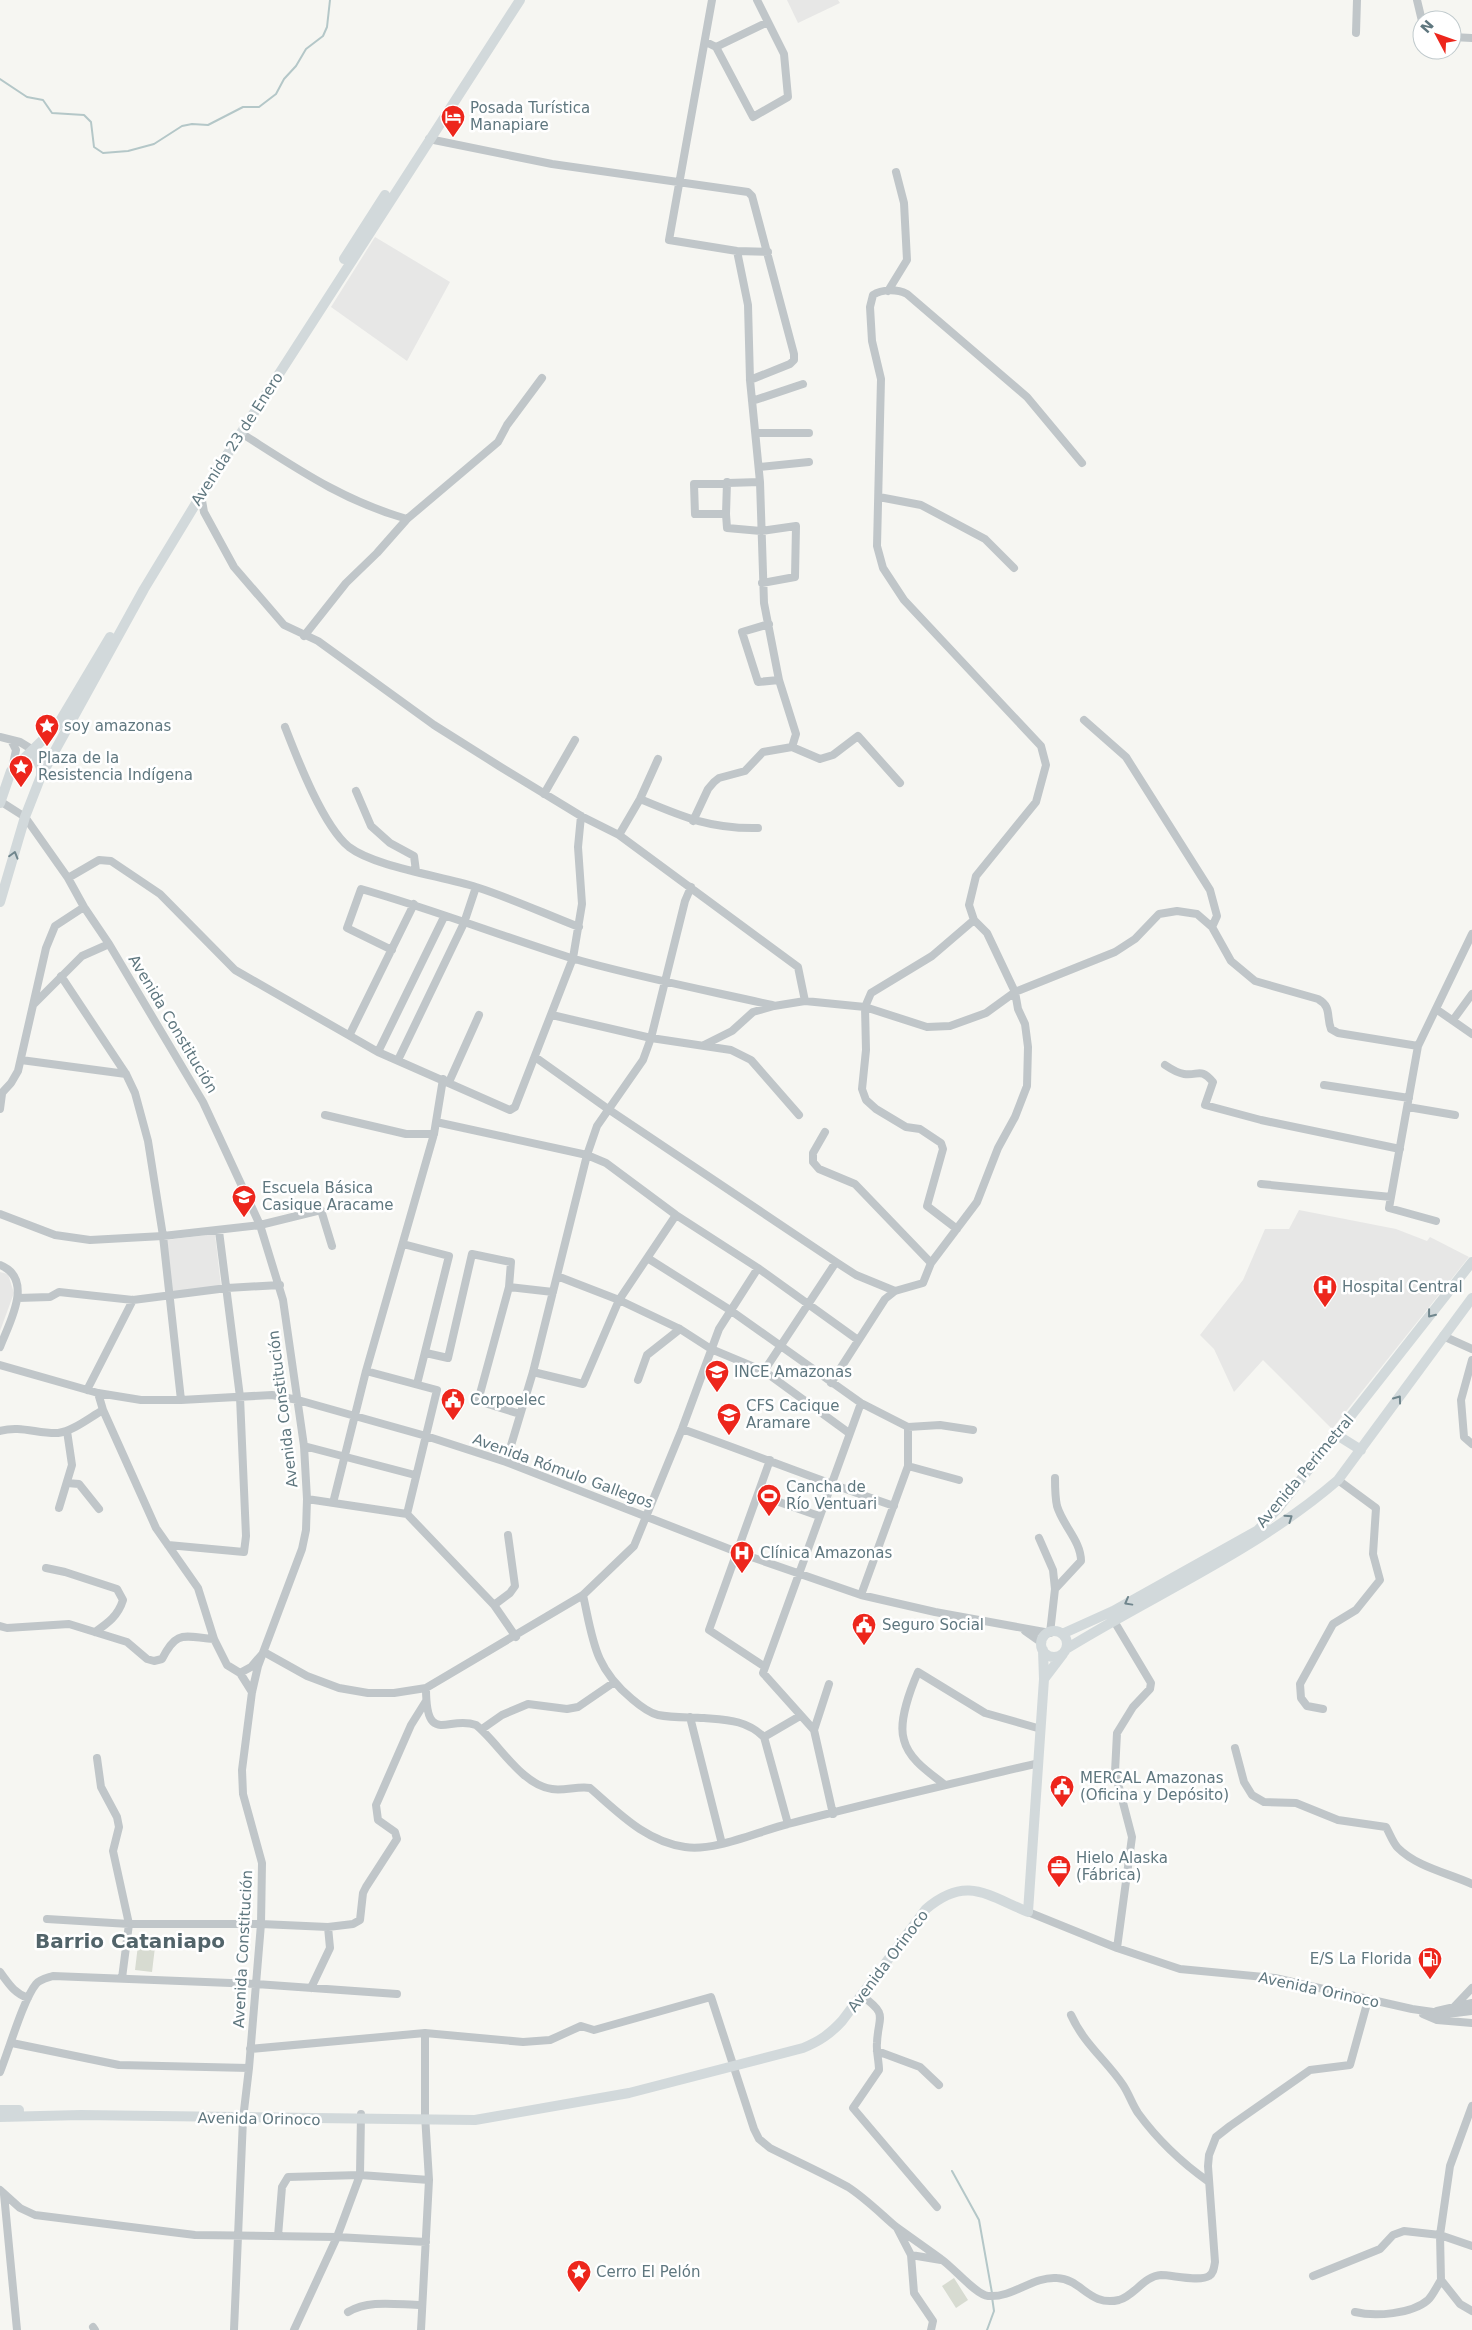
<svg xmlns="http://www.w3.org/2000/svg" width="1472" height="2330" viewBox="0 0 1472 2330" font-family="'DejaVu Sans',sans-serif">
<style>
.built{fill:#e7e7e6}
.green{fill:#d7dbd1}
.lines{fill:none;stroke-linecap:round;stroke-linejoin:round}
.stream{stroke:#b4c7c8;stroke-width:2}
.minor{stroke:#c0c6c9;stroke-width:8}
.major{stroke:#d2d9db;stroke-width:10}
.oneway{stroke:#70868d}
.labels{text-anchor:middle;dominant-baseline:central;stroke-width:5;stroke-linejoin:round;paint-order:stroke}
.poi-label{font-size:15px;fill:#5f777f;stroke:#fff;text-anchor:start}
.street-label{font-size:15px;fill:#5f777f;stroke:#fff}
.district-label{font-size:20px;font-weight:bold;fill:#52646a;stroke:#fff}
</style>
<rect width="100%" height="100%" fill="#f6f6f2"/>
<!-- built -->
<path class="built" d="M787 0H838L840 3 798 23Z
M375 237 450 282 407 361 331 307Z
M1299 1210 1396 1229 1427 1241 1430 1237 1469 1257 1332 1429 1263 1360 1234 1392 1214 1349 1200 1335 1243 1280 1265 1229H1289Z
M215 1234 221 1286 172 1292 166 1240Z
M0 1272 8 1274 14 1293 0 1331Z"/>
<!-- green -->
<path class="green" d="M138 1945 155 1947 152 1972 135 1970Z
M954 2278 968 2300 956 2308 942 2286Z"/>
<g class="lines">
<!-- stream -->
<path class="stream" d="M0 79 27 97 43 100 52 113 84 115 91 122 94 147 103 153 128 151 154 144 182 126 192 124 208 125 243 107H259L276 94 284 79 296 66 306 49 323 36 327 27 330 0
M952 2171 979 2220 992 2293
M987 2330 994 2311 992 2297"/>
<!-- minor -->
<path class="minor" d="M712 0 669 240 737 251 768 252
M1417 0 1422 21
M1356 33 1357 0
M1452 37 1472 38
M706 42 716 47 753 117 788 97 784 54 757 0
M716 47 768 22
M429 139 552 164 748 192 752 196 794 354V360L790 364 750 380
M888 291 907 260 904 203 896 172
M752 401 803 384
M241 433C296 468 343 501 407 519
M756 433H809
M759 467 809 462
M760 482 694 484 695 514H726L727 528 761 531 796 526 795 577 762 583
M201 495 204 512 234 567 284 625 318 641 434 725 499 766 581 816 619 835 798 967 805 1001
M879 497 921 505 985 539 1014 568
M726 514 727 482
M769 624 742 632 758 682 779 680
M304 636 346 583 377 553 407 519 498 442 507 425 542 378
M1084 720 1126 757 1210 890 1217 916 1212 927
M285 727C297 758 323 826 349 847 375 867 442 876 476 887 511 898 545 914 579 927
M0 737 20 742 33 750
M11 740 16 750 12 769
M792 747 820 759 833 755 858 736 900 783
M356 791 371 826 390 843 414 856 416 871
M544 794 575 740
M640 799C683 817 710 829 758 828
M0 801 25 817 68 878 84 907 109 944 203 1102 260 1225 283 1300 304 1446 307 1499 306 1530 302 1549 258 1666 252 1692 242 1770 243 1794 262 1863 261 1924 249 2068 243 2119 234 2330
M693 821 708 789 714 782 719 778 745 771 763 752 792 747 796 734 779 680 764 603 760 482 750 380 748 305 737 251
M619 835 640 799 658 759
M68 878 99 860 111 861 160 894 235 970 378 1052 510 1110 515 1107 573 958 582 904 578 847 581 816
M392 950 347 928 361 889C432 909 501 936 571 958 637 977 705 990 772 1005
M61 976 126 1074 135 1093 148 1141 163 1236 181 1400
M34 1004 82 956 109 944
M1436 1009 1472 1034
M552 1015 651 1038 731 1050 751 1060 799 1115
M1453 1020 1472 994
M350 1034 414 904
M704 1045 732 1031 753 1012 774 1006 805 1001 865 1007 927 1027 950 1026 986 1013 1015 992 1115 952 1135 939 1159 914 1177 911 1197 914 1212 927 1231 961 1255 981 1318 999C1332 1007 1326 1016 1331 1029L1338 1033 1418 1046
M378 1052 444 917
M535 1057 608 1109 836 1262 856 1275 895 1291
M21 1060 126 1074
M398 1060 464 923 476 887
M1165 1065C1171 1069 1177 1073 1184 1074 1199 1076 1200 1067 1213 1082L1205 1105 1261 1120 1400 1149
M449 1082 479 1015
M1324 1085 1409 1098
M0 1095 11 1083 18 1071 46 948 55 926 84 907
M1408 1107 1455 1115
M0 1109 2 1094
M325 1115 406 1134H434
M436 1122 587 1155 606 1163 676 1215 758 1268 858 1340
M825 1132 813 1153V1162L819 1169 855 1184 931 1263
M1261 1184 1391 1197
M0 1214 55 1235 90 1240 163 1236 260 1225 321 1210 332 1246
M1436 1221 1389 1208 1418 1046 1472 934
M957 1229 927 1206 943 1149 941 1143 920 1129 906 1127 876 1109 866 1100 862 1089 866 1050 865 1007 871 993 932 956 974 920
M403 1244 449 1256 417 1384
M649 1259 730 1310 861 1403 908 1427 940 1425 973 1430
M0 1265C35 1279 9 1323 0 1347
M557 1276 619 1300 680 1329 711 1349 764 1371 849 1433
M18 1298 50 1297 59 1292 133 1300 227 1288 280 1285
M1443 1336 1472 1349
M426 1353 448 1358 472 1254 511 1262 509 1287
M1472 1360 1461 1400 1464 1437 1472 1444
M0 1365 98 1393 141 1400H181L272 1395 298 1400 426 1436 506 1462 737 1552 861 1595 935 1612 1050 1633 1055 1589 1081 1561C1081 1541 1063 1526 1057 1506 1055 1497 1055 1487 1055 1478
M366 1371 437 1390 407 1514
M764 1371 836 1262
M533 1372 583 1384 619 1300 676 1215
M638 1380 647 1355 680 1329
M831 1383 885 1299 895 1291 923 1283 931 1263 977 1202 998 1148 1015 1117 1027 1086 1028 1047 1025 1024 1018 1009 1015 992 987 933 974 920 969 905 976 876 1036 802 1046 765 1041 746 904 600 883 568 877 546 881 379 872 341 870 307 873 295C882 289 897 289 907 294L1027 397 1082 463
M87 1390 133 1300
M98 1393 103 1410 156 1528 198 1588 214 1639 227 1665 240 1673 252 1692
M520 1414 478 1401 509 1287 553 1292
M682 1429C753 1454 823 1482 894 1506
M0 1431C20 1425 38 1434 58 1433 73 1431 89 1418 103 1410
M304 1446 415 1475
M506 1462 533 1372 587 1155 597 1126 643 1060 651 1038 685 901 691 887
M908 1466 959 1480
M67 1483 79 1484 99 1509
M759 1495 819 1516
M307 1499 407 1514 494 1605 516 1637
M333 1503 366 1371 434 1134 443 1079
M59 1508 72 1465 67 1431
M1039 1538 1053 1570 1055 1589
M168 1545 244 1552 246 1536 240 1397 219 1231
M46 1568 65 1572 117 1589 123 1600C118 1616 108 1623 95 1632
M583 1595C593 1640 594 1668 632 1699 639 1705 649 1713 658 1715 673 1718 689 1717 704 1718 728 1720 746 1720 764 1737L788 1824
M861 1595 908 1466V1427
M494 1605 510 1593 515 1586 508 1535
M1114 1621 1151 1683 1150 1689 1133 1707 1117 1733 1115 1772 1132 1837 1117 1948
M0 1626 7 1628 69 1624 127 1642 147 1659 154 1661 162 1659C177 1629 184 1637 214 1639
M1025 1631 1042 1643
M765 1667 709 1630 770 1460
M240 1673 251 1667 264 1652 307 1676 339 1688 368 1693H394L426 1688 583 1595 634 1546 682 1429 719 1329 758 1268
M426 1688C426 1747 448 1715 476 1725 498 1742 521 1785 552 1789 564 1791 578 1786 590 1788 619 1813 645 1841 685 1847 714 1852 759 1831 788 1824 871 1802 955 1783 1039 1763
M1323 1709 1307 1706 1301 1698 1300 1684 1333 1624 1356 1610 1380 1580 1373 1554 1376 1508 1338 1480
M690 1717 722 1844
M482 1729 502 1715 528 1704 567 1709 578 1707 613 1683
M814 1730 829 1684
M764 1737 800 1716
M1235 1748 1244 1782 1252 1795 1264 1802 1296 1803 1338 1820 1386 1827C1390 1834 1393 1843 1398 1848 1417 1867 1448 1873 1472 1884
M97 1758 101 1787 117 1817 119 1827 113 1851 129 1924 122 1978
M945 1785C930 1773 909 1760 904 1740 898 1722 911 1688 918 1672L985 1713 1041 1729
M833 1814 814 1730 763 1673 861 1403
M1028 1912 1117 1948 1180 1969 1275 1978 1412 2009 1447 2014 1472 2011
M47 1919 129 1924H261L328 1927 353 1924 360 1920 363 1893 366 1887 397 1839 395 1832 378 1820 376 1805 411 1725 426 1701
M0 1972C9 1984 14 1993 28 1998
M311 1988 330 1948 328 1927
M862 1996C889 2015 878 2016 877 2043 876 2051 879 2061 879 2070L853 2108 937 2207
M1454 2007 1472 1988
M1437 2011 1472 2003
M1423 2014 1437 2020 1472 2023
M1071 2015C1084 2044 1106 2060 1123 2085 1129 2094 1132 2104 1138 2113 1157 2139 1182 2163 1209 2182
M12 2043 119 2065 249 2068
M250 2049 425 2033 523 2042 550 2040 581 2026 594 2030 711 1997 754 2129 759 2139 770 2148C796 2161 823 2173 848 2187 865 2198 880 2213 895 2226 910 2237 926 2248 941 2259 953 2267 976 2295 988 2296 1013 2298 1033 2276 1057 2278 1082 2279 1089 2307 1119 2300 1134 2296 1144 2276 1161 2275 1172 2275 1200 2282 1209 2276 1214 2273 1214 2267 1215 2262L1208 2166 1209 2155 1216 2137 1230 2126 1310 2070 1350 2065 1368 2000
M877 2051 920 2067 939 2085
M0 2072C9 2050 23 2000 36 1984 40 1979 47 1978 53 1976L256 1984 397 1994
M1472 2106 1450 2166 1440 2235 1441 2280 1460 2304 1472 2311
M0 2190 20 2208 35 2215 195 2235 337 2237 426 2242
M4 2194 17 2330
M897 2228 911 2255 914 2293 933 2321 931 2330
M278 2236 282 2187 288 2177 360 2175 429 2180
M911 2255 941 2260
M1313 2276 1380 2249 1393 2235 1404 2231 1440 2235 1472 2246
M348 2312C370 2299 398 2305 422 2305
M1355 2312C1375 2317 1412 2314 1428 2300 1433 2295 1437 2286 1441 2280
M93 2327 95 2330
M294 2330 337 2237 360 2175 361 2114
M421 2330 429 2180 425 2115V2033"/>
<!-- major -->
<path class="major" d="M344 259 385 195
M33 750 41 768V776
M0 803 11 771 57 726 110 637
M0 902 25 817 41 776 144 589 201 495 520 0
M1337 1435 1361 1450
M1041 1644a13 13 0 1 1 26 0a13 13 0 1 1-26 0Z
M1062 1634 1113 1611 1258 1530 1280 1506 1472 1262
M1066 1649C1157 1593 1257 1550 1338 1480L1472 1298
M1044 1679 1063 1654
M0 2110H19
M0 2117 81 2115 475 2120 629 2093 803 2048C820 2041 830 2034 842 2021L926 1909C966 1875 987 1895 1028 1912L1044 1679 1043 1650"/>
</g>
<!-- one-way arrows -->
<defs><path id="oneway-chevron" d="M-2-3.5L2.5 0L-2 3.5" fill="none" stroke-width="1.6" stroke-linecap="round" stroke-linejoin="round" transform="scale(1.25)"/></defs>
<g class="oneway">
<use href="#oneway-chevron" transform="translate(14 855) rotate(-74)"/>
<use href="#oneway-chevron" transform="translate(1431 1314) rotate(128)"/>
<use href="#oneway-chevron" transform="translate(1398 1399) rotate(-54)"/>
<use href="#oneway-chevron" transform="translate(1289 1518) rotate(-35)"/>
<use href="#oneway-chevron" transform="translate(1128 1602) rotate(151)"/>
</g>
<!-- icons -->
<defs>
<symbol id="hotel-pin" viewBox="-11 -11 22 30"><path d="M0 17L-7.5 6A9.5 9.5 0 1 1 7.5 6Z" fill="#ed261c" stroke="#fff"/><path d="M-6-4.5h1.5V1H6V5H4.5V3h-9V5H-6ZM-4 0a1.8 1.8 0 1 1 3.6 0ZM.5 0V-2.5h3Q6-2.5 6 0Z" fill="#fff"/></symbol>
<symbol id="sight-pin" viewBox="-11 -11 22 30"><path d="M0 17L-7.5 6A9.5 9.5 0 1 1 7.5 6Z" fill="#ed261c" stroke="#fff"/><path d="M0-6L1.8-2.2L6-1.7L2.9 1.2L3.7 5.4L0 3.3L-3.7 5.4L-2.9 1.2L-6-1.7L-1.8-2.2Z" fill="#fff"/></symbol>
<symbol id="school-pin" viewBox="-11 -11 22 30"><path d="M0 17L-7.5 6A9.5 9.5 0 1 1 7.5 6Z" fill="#ed261c" stroke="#fff"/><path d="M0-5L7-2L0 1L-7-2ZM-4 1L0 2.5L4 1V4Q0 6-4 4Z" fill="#fff"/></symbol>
<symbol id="hospital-pin" viewBox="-11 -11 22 30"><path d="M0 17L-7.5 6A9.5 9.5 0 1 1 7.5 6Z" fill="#ed261c" stroke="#fff"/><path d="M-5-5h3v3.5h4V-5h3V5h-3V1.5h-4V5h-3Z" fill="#fff"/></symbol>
<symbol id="university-pin" viewBox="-11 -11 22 30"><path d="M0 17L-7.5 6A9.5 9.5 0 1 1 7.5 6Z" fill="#ed261c" stroke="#fff"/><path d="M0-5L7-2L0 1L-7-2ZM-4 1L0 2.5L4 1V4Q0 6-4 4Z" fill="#fff"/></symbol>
<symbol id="civic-pin" viewBox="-11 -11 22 30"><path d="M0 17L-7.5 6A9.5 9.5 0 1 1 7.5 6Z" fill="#ed261c" stroke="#fff"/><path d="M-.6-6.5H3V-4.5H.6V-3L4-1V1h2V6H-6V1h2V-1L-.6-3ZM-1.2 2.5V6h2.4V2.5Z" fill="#fff"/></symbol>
<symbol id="stadium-pin" viewBox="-11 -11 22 30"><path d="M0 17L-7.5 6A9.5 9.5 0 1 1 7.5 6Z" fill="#ed261c" stroke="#fff"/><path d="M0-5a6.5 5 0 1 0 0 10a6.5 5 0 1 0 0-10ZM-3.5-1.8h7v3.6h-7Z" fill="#fff"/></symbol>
<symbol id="office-pin" viewBox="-11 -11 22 30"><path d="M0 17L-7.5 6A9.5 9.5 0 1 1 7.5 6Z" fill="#ed261c" stroke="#fff"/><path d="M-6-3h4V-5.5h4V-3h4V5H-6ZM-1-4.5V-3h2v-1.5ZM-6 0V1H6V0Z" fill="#fff"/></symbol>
<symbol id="fuel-pin" viewBox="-11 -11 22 30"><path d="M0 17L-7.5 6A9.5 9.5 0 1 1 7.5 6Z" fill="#ed261c" stroke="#fff"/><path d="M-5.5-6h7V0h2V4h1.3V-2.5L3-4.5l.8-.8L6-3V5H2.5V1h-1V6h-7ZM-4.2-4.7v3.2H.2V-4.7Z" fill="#fff"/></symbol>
</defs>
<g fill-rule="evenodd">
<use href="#hotel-pin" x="439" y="103" width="28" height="38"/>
<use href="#sight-pin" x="33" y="712" width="28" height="38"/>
<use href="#sight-pin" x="7" y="753" width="28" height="38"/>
<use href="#school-pin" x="230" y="1183" width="28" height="38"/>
<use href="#hospital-pin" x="1311" y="1273" width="28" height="38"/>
<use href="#university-pin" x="703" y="1358" width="28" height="38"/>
<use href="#civic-pin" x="439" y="1386" width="28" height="38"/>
<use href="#university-pin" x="715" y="1401" width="28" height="38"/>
<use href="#stadium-pin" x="755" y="1482" width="28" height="38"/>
<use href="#hospital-pin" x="728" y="1539" width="28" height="38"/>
<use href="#civic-pin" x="850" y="1611" width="28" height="38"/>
<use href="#civic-pin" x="1048" y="1773" width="28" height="38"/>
<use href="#office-pin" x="1045" y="1853" width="28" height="38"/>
<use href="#fuel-pin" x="1416" y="1945" width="28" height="38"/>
<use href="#sight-pin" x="565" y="2258" width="28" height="38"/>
</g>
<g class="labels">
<!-- poi labels -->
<g class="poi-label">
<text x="470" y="108">Posada Turística<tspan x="470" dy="17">Manapiare</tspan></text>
<text x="64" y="726">soy amazonas</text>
<text x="38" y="758">Plaza de la<tspan x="38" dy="17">Resistencia Indígena</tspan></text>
<text x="262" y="1188">Escuela Básica<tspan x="262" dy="17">Casique Aracame</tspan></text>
<text x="1342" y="1287">Hospital Central</text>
<text x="734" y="1372">INCE Amazonas</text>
<text x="470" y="1400">Corpoelec</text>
<text x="746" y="1406">CFS Cacique<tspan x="746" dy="17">Aramare</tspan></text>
<text x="786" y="1487">Cancha de<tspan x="786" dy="17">Río Ventuari</tspan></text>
<text x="760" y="1553">Clínica Amazonas</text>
<text x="882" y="1625">Seguro Social</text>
<text x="1080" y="1778">MERCAL Amazonas<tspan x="1080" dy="17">(Oficina y Depósito)</tspan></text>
<text x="1076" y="1858">Hielo Alaska<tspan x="1076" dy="17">(Fábrica)</tspan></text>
<text x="1412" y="1959" text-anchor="end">E/S La Florida</text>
<text x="596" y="2272">Cerro El Pelón</text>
</g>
<!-- street labels -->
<g class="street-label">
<text transform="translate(237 439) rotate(-57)">Avenida 23 de Enero</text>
<text transform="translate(173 1024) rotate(59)">Avenida Constitución</text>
<text transform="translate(283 1409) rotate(-97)">Avenida Constitución</text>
<text transform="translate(563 1471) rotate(20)">Avenida Rómulo Gallegos</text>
<text transform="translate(1305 1471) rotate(-50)">Avenida Perimetral</text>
<text transform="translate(243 1949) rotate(-87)">Avenida Constitución</text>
<text transform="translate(888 1961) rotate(-53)">Avenida Orinoco</text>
<text transform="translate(1319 1990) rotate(12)">Avenida Orinoco</text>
<text transform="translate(259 2119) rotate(1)">Avenida Orinoco</text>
</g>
<!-- district labels -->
<g class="district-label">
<text x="130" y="1941">Barrio Cataniapo</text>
</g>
</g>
<!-- north arrow -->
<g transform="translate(1437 35) rotate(311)"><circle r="24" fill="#ffffff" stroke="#bfc9cc"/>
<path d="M0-4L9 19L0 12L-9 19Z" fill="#ed261c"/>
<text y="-8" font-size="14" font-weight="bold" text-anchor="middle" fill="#5f777f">N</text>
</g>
</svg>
